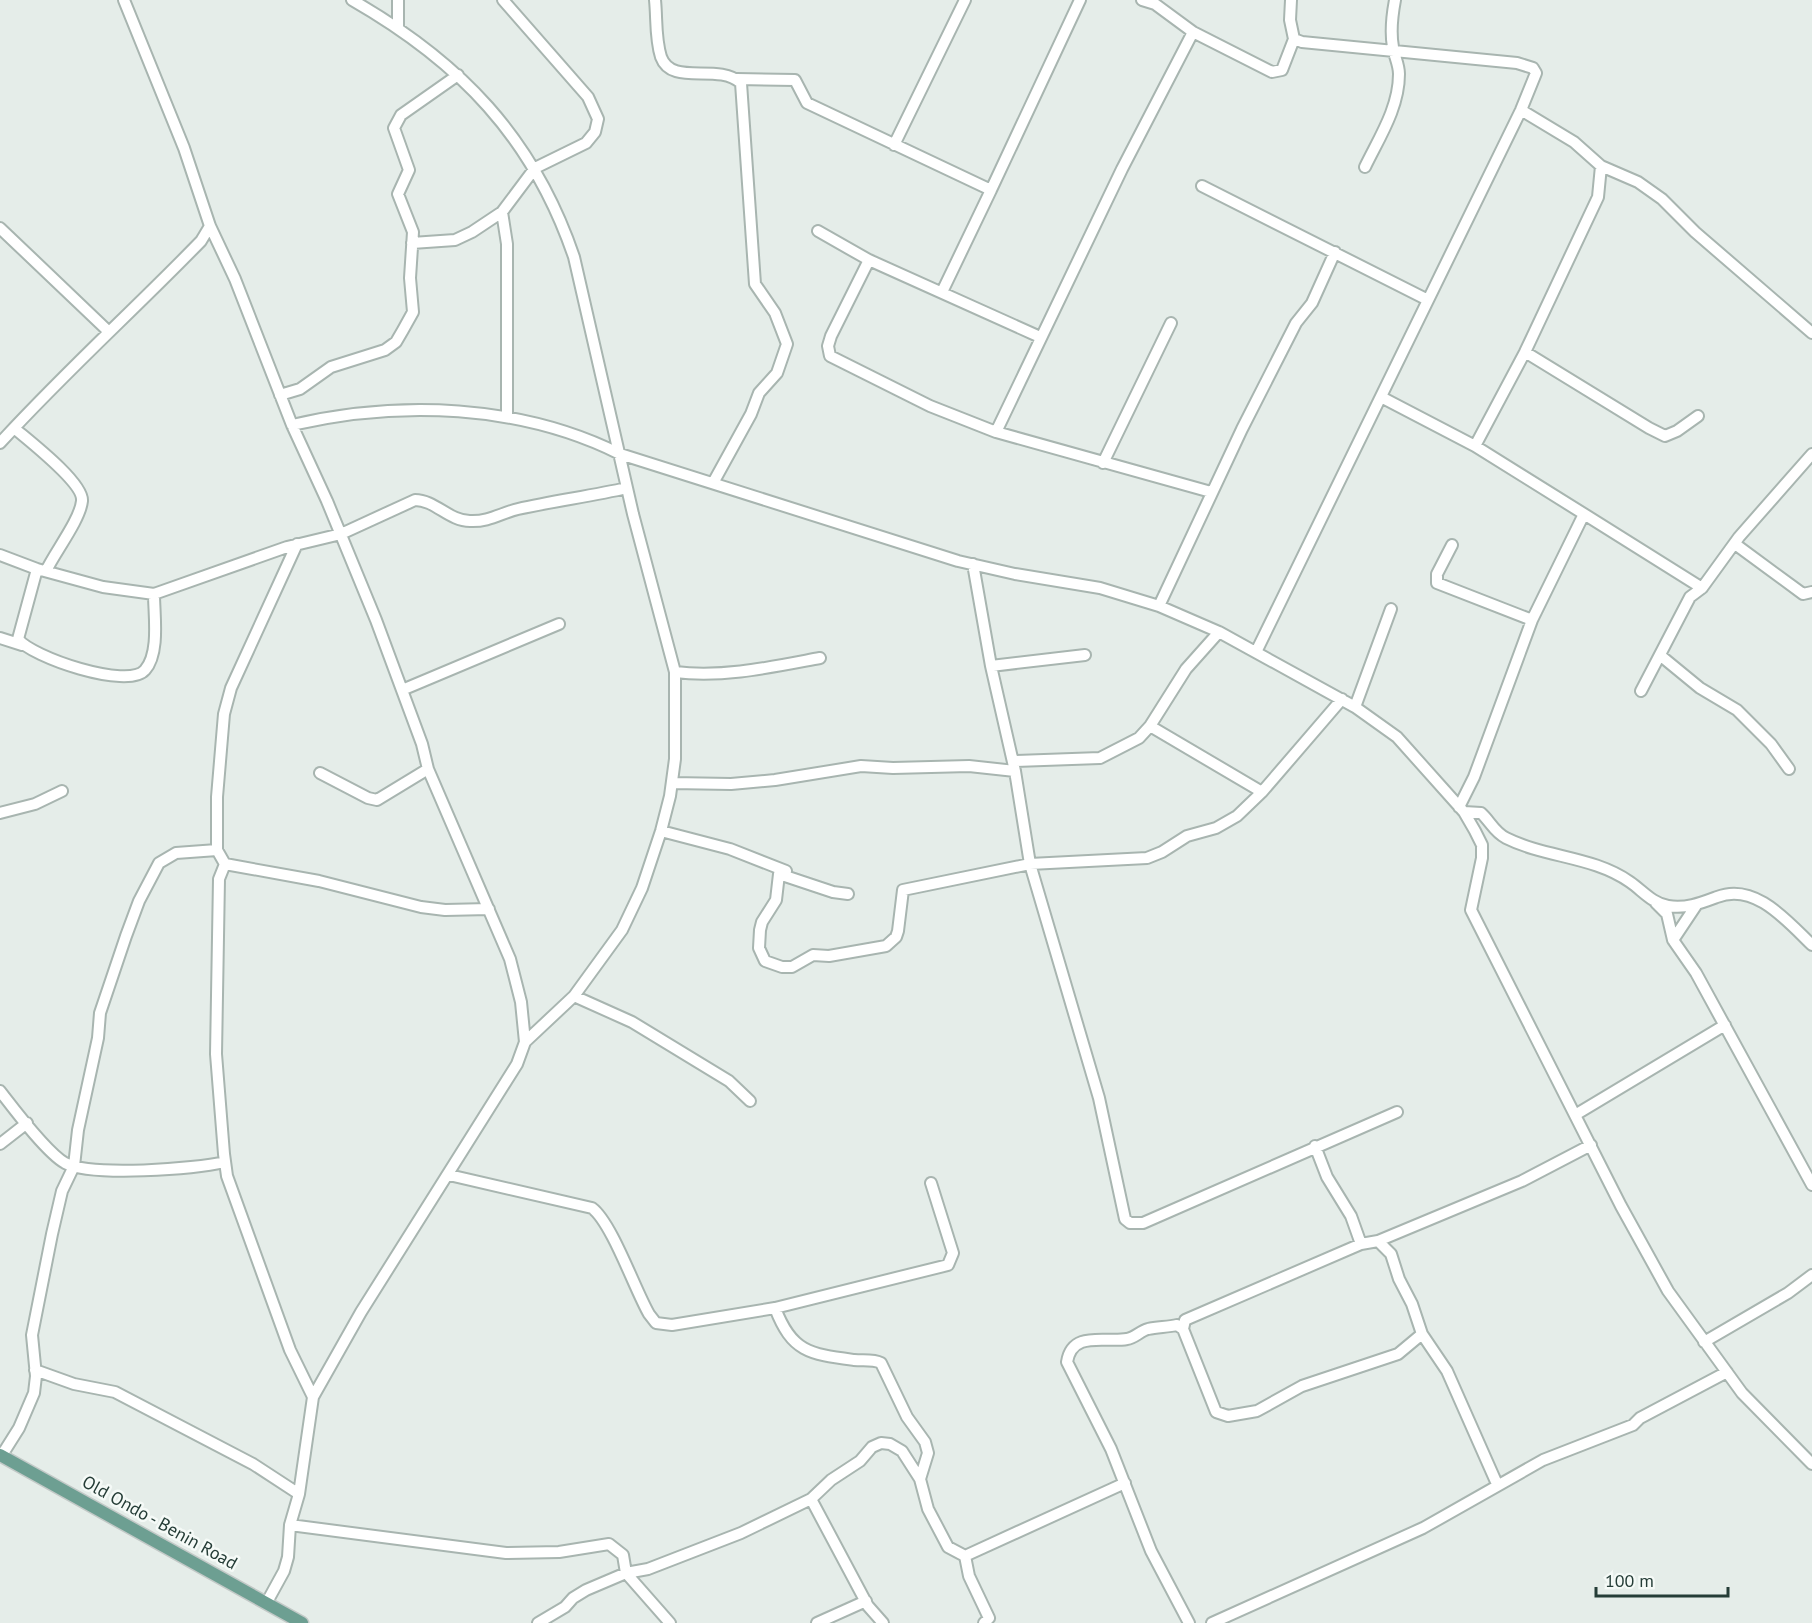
<svg xmlns="http://www.w3.org/2000/svg" width="1812" height="1623" viewBox="0 0 1812 1623" font-family="'PT Sans',sans-serif">
<style>
.lines{fill:none;stroke-linecap:round;stroke-linejoin:round}
.minor-casing{stroke:#a8b5b0;stroke-width:14}
.major-casing{stroke:#c2c9c7;stroke-width:15}
.minor{stroke:#fff;stroke-width:10}
.major{stroke:#6d9f92;stroke-width:12}
.labels{text-anchor:middle;dominant-baseline:central;stroke-width:5;stroke-linejoin:round;paint-order:stroke}
.street-label{font-size:18px;fill:#253d37;stroke:#f5faf7}
</style>
<rect width="100%" height="100%" fill="#e5ede9"/>
<g class="lines">
<defs>
<path id="minor" d="M124 0 184 148 210 226 235 279 292 425 327 501 376 620 422 744 428 769 510 959 521 1002 525 1042
M398 0V26
M655 0C657 19 655 38 661 57 672 87 717 62 741 83L755 284 775 313 787 344 777 373 759 393 751 414 713 483
M1142 0 1155 4 1193 32 1272 72 1282 70 1294 39 1302 42 1517 63 1533 68 1536 73 1521 110 1256 652
M1291 0 1290 20 1294 39
M737 79 795 80 807 103 991 190 942 292
M1521 110 1574 142 1601 166 1638 182 1662 199 1695 232 1812 333
M894 145 965 0
M1365 167C1379 138 1399 108 1399 74 1399 64 1394 56 1393 47 1390 31 1392 16 1395 0
M1202 186 1428 300
M991 190 1080 0
M502 212 507 244V416
M0 228 108 331
M818 231 869 260 1040 337
M412 243 455 240 472 232 502 212 535 168 586 143 595 132 598 119 588 97 503 0
M869 260 831 336 828 346 830 356 930 406 996 432 1211 492
M1525 352 1649 428 1665 436 1677 431 1698 416
M280 395 300 389 331 367 385 350 396 342 403 330 413 312 410 278 413 232 398 194 409 170 394 128 401 115 458 75
M1381 397 1475 446 1584 514
M292 425C399 400 520 404 620 454L958 561 1015 574 1100 588 1159 606 1219 632 1355 707 1397 737 1464 812 1475 831 1482 845V858L1471 910 1621 1206 1668 1291 1742 1393 1812 1464
M14 428C28 440 84 483 82 501 80 520 55 552 46 571
M996 432 1122 169 1193 32
M0 443C64 373 135 309 201 241L210 226
M1475 446 1525 352 1598 197 1601 166
M1103 463 1171 323
M297 544 231 688 224 714 217 797V850L225 864 219 879 216 1054 224 1154 227 1176 290 1350 313 1397
M1735 544 1803 594 1812 592
M1452 545 1437 574V583L1532 620
M0 555 37 569 103 587 154 594 287 547 341 534 415 500C435 500 449 521 470 521 489 522 501 513 518 509 554 501 591 496 627 488
M973 564 991 666 1015 771 1030 864 1099 1098 1125 1219 1130 1223H1143L1397 1112
M37 569 18 639C31 657 128 690 145 670 160 653 154 615 154 594
M1159 606 1242 429 1296 323 1312 303 1335 252
M0 638 22 645
M1661 656 1700 688 1737 710 1771 744 1789 769
M991 666 1085 655
M675 672C723 678 772 667 820 658
M402 690 559 624
M1641 691 1690 597 1702 588
M1355 707 1391 609
M1150 726 1262 792
M1014 761 1100 758 1139 738 1150 726 1186 669 1219 632
M320 773 368 798 377 800 428 769
M672 783 731 784 775 780 861 766 893 768 969 766 1015 771
M1459 807 1474 777 1532 620 1584 514 1702 588 1739 537 1812 454
M1464 812 1481 813C1490 821 1494 832 1506 838 1546 858 1593 856 1630 882 1643 891 1652 903 1668 906 1686 909 1701 903 1717 897 1755 882 1787 921 1812 945
M0 813 35 804 62 791
M661 831 730 849 786 871 779 874 833 892 848 894
M225 864 319 881 421 907 445 910 489 909
M779 874 776 900 762 922 760 930 759 948 765 961 782 967H792L813 955 829 956 886 946 896 937 898 931 903 890 1030 864 1147 858 1162 852 1187 836 1216 828 1237 816 1262 792 1342 699
M1656 903 1667 914 1673 940 1696 973 1812 1185
M1673 940 1697 904
M574 996 632 1022 729 1081 750 1101
M0 1091C14 1109 46 1152 65 1163 92 1177 195 1169 225 1162
M1575 1115 1725 1025
M0 1144 27 1123
M1315 1146 1327 1177 1351 1216 1361 1244 1378 1241 1391 1254 1399 1279 1412 1304 1422 1334 1447 1371 1497 1484
M449 1175 592 1208C612 1223 635 1290 649 1314L656 1323 672 1325 775 1308 948 1265 953 1253 931 1183
M1378 1241 1522 1181 1591 1145
M1361 1244 1185 1320 1183 1329 1216 1412 1228 1416 1257 1411 1302 1386 1398 1354 1422 1334
M775 1308C792 1352 809 1354 854 1360 863 1361 873 1359 881 1363L907 1417 925 1442 928 1453 920 1479 928 1509 948 1547 965 1556 969 1576 989 1618 984 1623
M1183 1329 1177 1325C1168 1327 1157 1327 1148 1329 1140 1331 1135 1338 1127 1339 1105 1343 1072 1330 1067 1362L1111 1449 1151 1551 1189 1623
M1704 1342 1788 1293 1812 1275
M35 1370 74 1384 115 1392 253 1464 299 1494
M2 1455 19 1428 34 1393 36 1376 32 1335 52 1234 62 1191 74 1166 78 1130 98 1038 100 1013 126 936 139 901 159 863 176 853 217 850
M811 1499 868 1606 883 1623
M290 1525 506 1553 559 1552 609 1544 623 1555 626 1573 670 1623
M965 1556 1125 1483
M267 1602 284 1571 288 1557 290 1525 299 1494 313 1397 361 1312 517 1064 525 1042 574 996 622 930 642 888 661 831 670 796 675 759V672L633 514 574 257C533 137 460 62 352 0
M538 1623 565 1607 573 1598 586 1590 626 1573 648 1569 741 1533 811 1499 831 1480 860 1461 872 1447 881 1443 890 1444 902 1451 920 1479
M817 1623 866 1601
M1212 1623 1423 1528 1543 1460 1633 1425 1640 1418 1727 1372"/>
<path id="major" d="M0 1455 302 1623"/>
</defs>
<!-- minor casing -->
<use href="#minor" class="minor-casing"/>
<!-- major casing -->
<use href="#major" class="major-casing"/>
<!-- minor -->
<use href="#minor" class="minor"/>
<!-- major -->
<use href="#major" class="major"/>
</g>
<g class="labels">
<!-- street labels -->
<g class="street-label">
<text transform="translate(160 1522) rotate(29)">Old Ondo - Benin Road</text>
</g>
</g>
<!-- scale -->
<path d="M1596 1587v9h132v-9" fill="none" stroke="#253d37" stroke-width="3"/>
<text x="1605" y="1587" font-size="18" fill="#253d37" stroke="#f5faf7" stroke-width="4.5" paint-order="stroke">100 m</text>
</svg>
